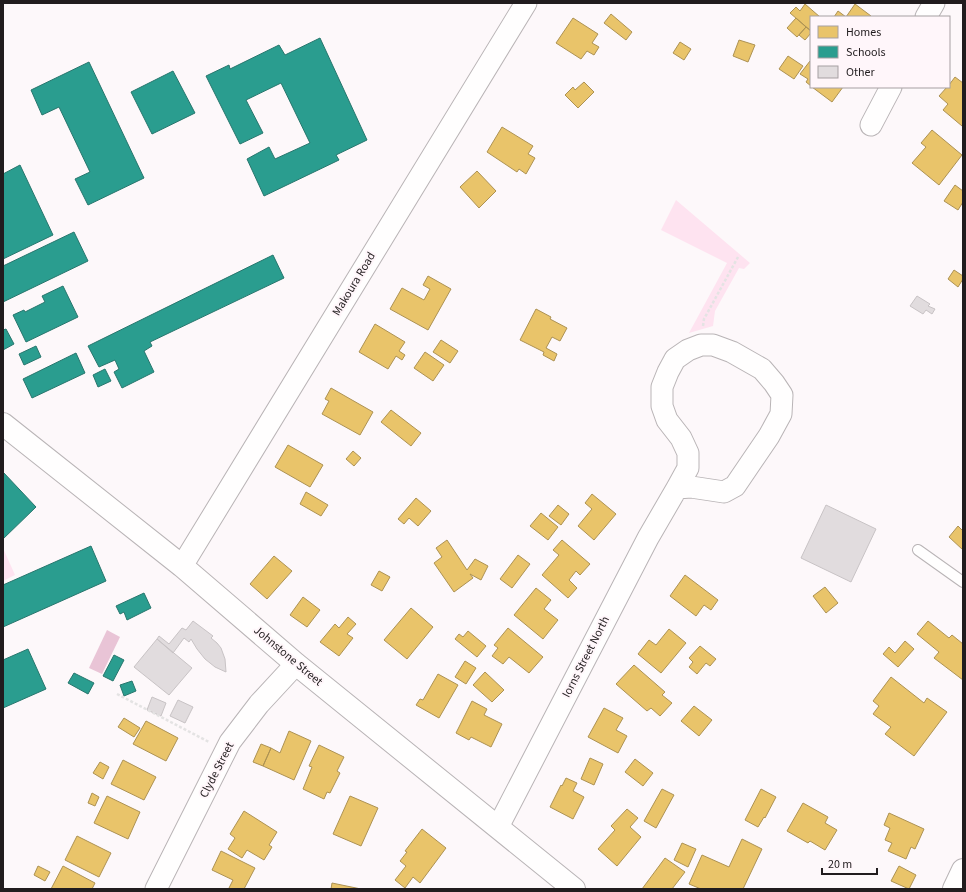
<svg xmlns="http://www.w3.org/2000/svg" width="966" height="892" viewBox="0 0 966 892" font-family="'Source Sans 3',sans-serif">
<style>
.green{fill:#fee3f0}
.water{fill:#e9c4d6}
.homes{fill:#e9c46a;stroke:#ad9253}
.schools{fill:#2a9d8f;stroke:#27766d}
.building{fill:#e1dcde;stroke:#c8c3c5}
.lines{fill:none;stroke-linecap:round;stroke-linejoin:round}
.lane-casing{stroke:#b9b4b6;stroke-width:12}
.street-casing{stroke:#b9b4b6;stroke-width:23}
.secondary-casing{stroke:#b9b4b6;stroke-width:24}
.path{stroke:#e4e3e3;stroke-width:2.5;stroke-dasharray:3 2;stroke-linecap:butt}
.lane{stroke:#fffefe;stroke-width:10}
.street{stroke:#fffefe;stroke-width:21}
.secondary{stroke:#fffefe;stroke-width:22}
.labels{text-anchor:middle;dominant-baseline:central;stroke-width:4;stroke-linejoin:round;paint-order:stroke}
.street-label{font-size:12px;fill:#211c1e;stroke:#fff6fa}
</style>
<rect width="100%" height="100%" fill="#fdf8fa"/>
<!-- green -->
<path class="green" d="M676 200 750 263 744 269 739 268 715 311 713 326 689 333 727 263 661 230Z
M3 548 15 575 3 581Z"/>
<!-- water -->
<path class="water" d="M107 630 120 637 102 674 89 668Z"/>
<!-- homes -->
<path class="homes" d="M805 4 820 17H811V31L790 13 796 7 800 11Z
M855 4 871 16 870 17H834L838 11 846 17Z
M611 14 632 32 626 40 604 23Z
M573 18 598 34 592 43 599 47 594 55 587 51 581 59 556 43Z
M796 18 806 27 797 37 787 28Z
M806 27 811 31V33L805 40 799 35Z
M739 40 755 45 748 62 733 56Z
M680 42 691 49 684 60 673 53Z
M788 56 803 66 794 79 779 69Z
M810 61H811V86L806 82 808 79 800 74Z
M955 77 963 83V124L962 126 943 110 948 104 939 96 947 87H949V85Z
M584 82 594 92 578 108 565 95 573 87 575 90Z
M812 87H843L832 102Z
M502 127 533 146 528 154 535 158 526 174 519 169 517 172 487 152Z
M932 130 962 155 939 185 912 163 926 147 921 143Z
M477 171 496 191 479 208 460 187Z
M955 185 963 191V202L958 210 944 201Z
M954 270 963 276V279L958 287 948 279Z
M428 276 451 289 428 330 390 309 402 288 424 300 430 289 423 285Z
M536 309 551 317 550 319 567 328 560 341 552 337 546 348 557 354 554 361 543 355 544 352 520 340Z
M375 324 405 342 399 351 405 355 402 360 396 356 388 369 359 352Z
M441 340 458 351 450 363 433 352Z
M425 352 444 365 433 381 414 368Z
M331 388 373 412 360 435 322 414 329 401 325 399Z
M391 410 421 433 411 446 381 422Z
M288 445 323 465 310 487 275 467Z
M353 451 361 458 354 466 346 459Z
M306 492 328 505 321 516 300 504Z
M592 494 616 514 594 540 578 526 592 509 585 503Z
M416 498 431 511 418 526 409 518 404 524 398 519Z
M558 505 569 514 561 525 549 516Z
M541 513 558 527 548 540 530 526Z
M958 526 963 531V550L949 537Z
M447 540 467 570 475 559 488 566 481 580 470 574 473 578 454 592 434 563 442 557 436 548Z
M562 540 590 564 580 575 576 571 569 580 577 588 568 598 542 575 559 555 553 550Z
M518 555 530 564 512 588 500 579Z
M274 556 292 571 267 599 250 584Z
M379 571 390 577 382 591 371 585Z
M685 575 718 600 711 610 704 605 696 616 670 596Z
M825 587 838 603 826 613 813 596Z
M536 588 551 600 544 609 558 620 543 639 514 615Z
M303 597 320 610 307 627 290 615Z
M411 608 433 627 407 659 384 640Z
M348 617 356 624 347 634 353 638 339 656 320 642 335 624 339 628Z
M928 621 949 638 952 635 963 644V680L934 658 939 652 917 634Z
M508 628 543 657 529 673 509 657 503 664 492 656 498 648 494 645Z
M669 629 686 643 661 673 638 654 649 640 656 645Z
M468 631 486 646 477 657 455 639 459 634 463 637Z
M905 641 914 649 898 667 883 654 889 647 895 653Z
M700 646 716 659 710 666 706 663 697 674 689 667 693 662 689 658Z
M465 661 476 668 466 684 455 677Z
M634 665 665 692 662 695 672 703 660 716 651 708 647 711 616 684Z
M485 672 504 690 492 702 473 685Z
M438 674 458 685 439 718 416 705 420 699 423 700Z
M891 677 924 703 927 698 947 712 914 756 885 734 891 727 873 714 879 706 873 701Z
M472 701 487 709 484 715 502 724 491 747 471 737 469 740 456 733Z
M694 706 712 720 699 736 681 721Z
M604 708 623 718 616 730 627 736 618 753 588 737Z
M124 718 140 728 134 737 118 727Z
M146 721 178 738 166 761 133 744Z
M289 731 311 741 294 780 263 766 271 748 280 753Z
M261 744 271 748 263 766 253 762Z
M319 745 344 757 337 771 340 773 330 793 327 792 324 799 303 789 312 767 309 766Z
M590 758 603 764 594 785 581 779Z
M635 759 653 773 643 786 625 772Z
M123 760 156 777 144 800 111 784Z
M100 762 109 767 103 779 93 773Z
M566 778 577 783 573 791 584 797 573 819 550 807 561 785 562 786Z
M662 789 674 795 656 828 644 821Z
M761 789 776 797 765 818 764 817 758 827 745 820Z
M92 793 99 797 95 806 88 803Z
M107 796 140 812 128 839 94 823Z
M350 796 378 808 361 846 333 834Z
M803 803 828 817 825 823 837 830 825 850 810 841 808 843 787 831Z
M627 809 638 818 630 827 641 837 617 866 598 849 615 830 611 826Z
M244 811 277 832 269 845 272 847 264 860 247 850 242 858 228 849 235 838 230 834Z
M889 813 924 829 915 849 911 847 906 859 888 851 892 843 885 840 890 828 884 825Z
M422 829 446 848 420 883 413 877 405 888 395 880 406 866 400 861 407 852 405 851Z
M77 836 111 853 99 877 65 860Z
M742 839 762 849 743 889H701L689 884 702 855 729 867Z
M682 843 696 849 688 867 674 860Z
M221 851 255 868 244 889H231L229 888 233 880 212 870Z
M665 858 685 872 672 889H642Z
M38 866 50 872 45 881 34 875Z
M63 866 95 883 92 889H51Z
M899 866 916 875 909 889 891 881Z
M332 883 361 889H331Z"/>
<!-- schools -->
<path class="schools" d="M320 38 367 140 336 155 339 160 264 196 247 159 269 147 275 159 310 143 281 83 246 100 263 133 240 144 206 76 229 65 230 69 279 45 285 55Z
M89 62 144 178 88 205 75 179 90 172 59 107 42 115 31 90Z
M173 71 195 113 152 134 131 92Z
M20 165 53 235 3 259V174Z
M74 232 88 261 3 302V266Z
M273 255 284 278 150 342 152 346 144 351 154 372 122 388 114 372 119 369 115 360 99 367 88 346Z
M63 286 78 317 26 342 13 315 24 310 25 312 45 302 42 296Z
M6 329 14 344 3 350V330Z
M36 346 41 357 24 365 19 354Z
M76 353 85 373 32 398 23 379Z
M105 369 111 381 98 387 93 375Z
M3 472 36 507 3 539Z
M91 546 106 581 3 627V585Z
M144 593 151 608 127 620 124 612 120 614 116 606Z
M28 649 46 689 3 708V660Z
M114 655 124 660 113 681 103 676Z
M74 673 94 683 88 694 68 683Z
M132 681 136 691 124 696 120 685Z"/>
<!-- building -->
<path class="building" d="M917 296 930 304 928 306 935 309 932 314 926 310 923 314 910 306Z
M826 505 876 529 851 582 801 558Z
M193 621 213 636 211 638 217 643 221 648 225 659 226 672 215 667 205 659 197 649 191 639 189 642 184 638 173 653 157 639 159 636 169 644 182 628 186 630Z
M157 639 192 668 169 695 134 667Z
M152 697 166 703 161 716 147 710Z
M178 700 193 707 185 723 170 716Z"/>
<g class="lines">
<defs>
<path id="lane" d="M918 550 963 582"/>
<path id="street" d="M926 17 934 3
M871 125 891 87
M182 566 526 3
M498 827 648 538 677 488 688 468V453L681 438 667 420 662 406V387L668 372 675 359 688 350 701 345H713L732 352 762 369 774 383 782 395 781 414 769 436 735 486 724 492 691 487 677 488
M156 889 230 742 259 704 296 664"/>
<path id="secondary" d="M3 424 182 566 296 664 574 889
M954 889 963 870"/>
</defs>
<!-- lane casing -->
<use href="#lane" class="lane-casing"/>
<!-- street casing -->
<use href="#street" class="street-casing"/>
<!-- secondary casing -->
<use href="#secondary" class="secondary-casing"/>
<!-- path -->
<path class="path" d="M703 326 704 319 738 257
M117 694 209 742"/>
<!-- lane -->
<use href="#lane" class="lane"/>
<!-- street -->
<use href="#street" class="street"/>
<!-- secondary -->
<use href="#secondary" class="secondary"/>
</g>
<g class="labels">
<!-- street labels -->
<g class="street-label">
<text transform="translate(354 284) rotate(-59)">Makoura Road</text>
<text transform="translate(288 656) rotate(40)">Johnstone Street</text>
<text transform="translate(586 657) rotate(-63)">Iorns Street North</text>
<text transform="translate(217 770) rotate(-63)">Clyde Street</text>
</g>
</g>
<!-- border -->
<rect width="966" height="892" fill="none" stroke="#211c1e" stroke-width="8"/>
<!-- legend -->
<rect x="810" y="16" width="140" height="72" fill="#fff6fa" stroke="#a69fa2"/>
<rect x="818" y="26" width="20" height="12" fill="#e9c46a" stroke="#a69fa2"/>
<text x="846" y="36" font-size="12" fill="#211c1e">Homes</text>
<rect x="818" y="46" width="20" height="12" fill="#2a9d8f" stroke="#a69fa2"/>
<text x="846" y="56" font-size="12" fill="#211c1e">Schools</text>
<rect x="818" y="66" width="20" height="12" fill="#e1dcde" stroke="#a69fa2"/>
<text x="846" y="76" font-size="12" fill="#211c1e">Other</text>
<!-- scale -->
<path d="M822 868v6h55v-6" fill="none" stroke="#211c1e" stroke-width="2"/>
<text x="828" y="868" font-size="12" fill="#211c1e" stroke="#fff6fa" stroke-width="3" paint-order="stroke">20 m</text>
</svg>
